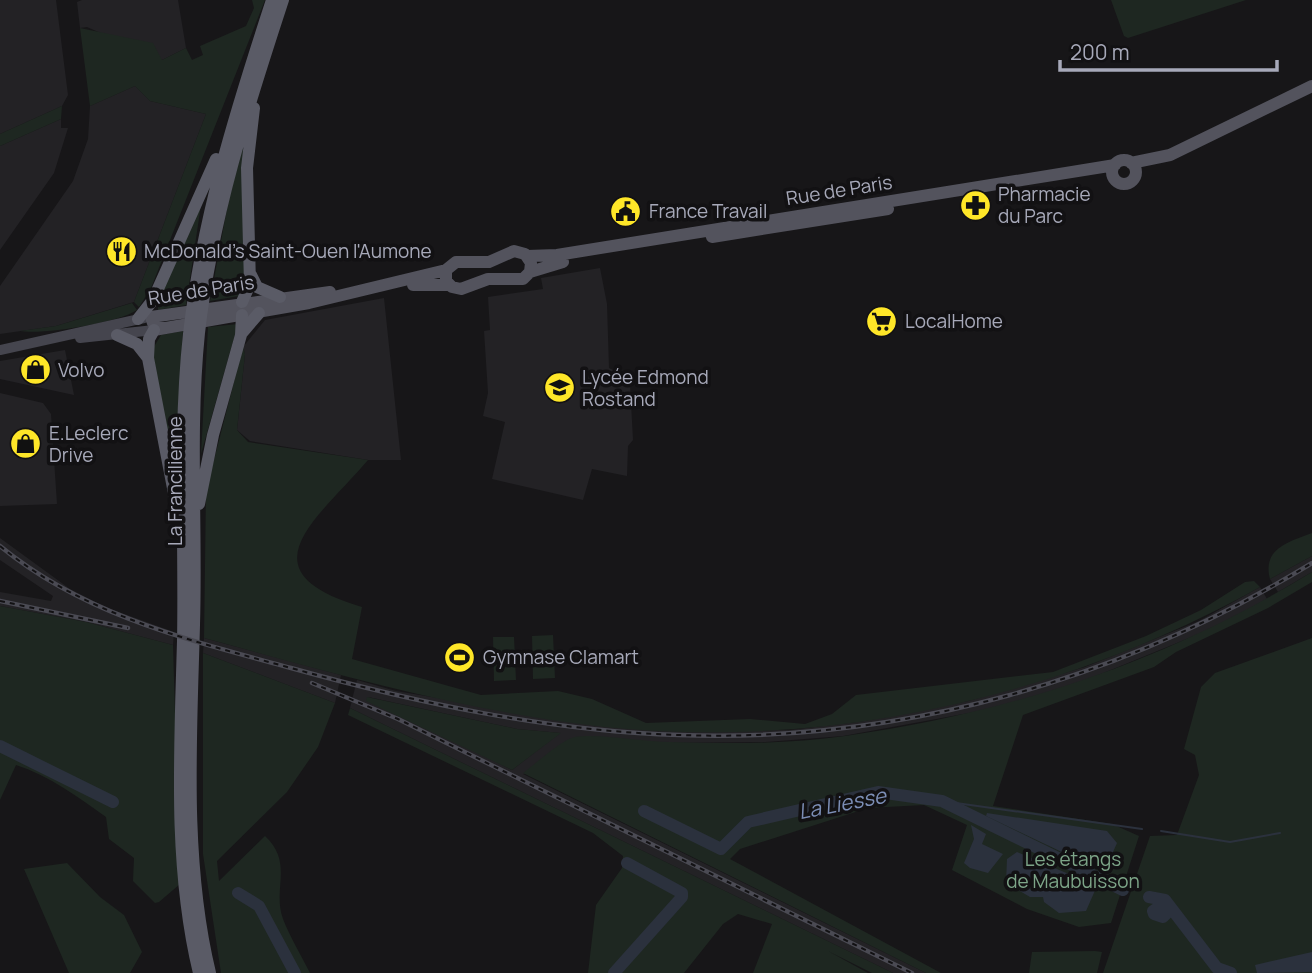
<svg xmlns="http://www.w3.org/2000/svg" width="1312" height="973" viewBox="0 0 1312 973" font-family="Manrope,sans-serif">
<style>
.built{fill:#232225;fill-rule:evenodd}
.green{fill:#1e2721}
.water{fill:#2b313d}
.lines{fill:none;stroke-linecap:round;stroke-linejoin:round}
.stream{stroke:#2b313d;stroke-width:2}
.river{stroke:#2b313d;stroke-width:12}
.secondary{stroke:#45454e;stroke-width:10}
.primary{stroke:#53535d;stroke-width:12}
.trunk{stroke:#5a5b66;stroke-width:12}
.rail-casing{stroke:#4a4a53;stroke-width:4.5}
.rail{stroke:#121113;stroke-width:2;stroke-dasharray:5;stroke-linecap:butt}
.labels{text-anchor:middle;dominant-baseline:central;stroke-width:7;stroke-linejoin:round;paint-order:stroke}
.street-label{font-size:19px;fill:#a7a9b9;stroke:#121113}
.poi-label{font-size:19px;fill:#a7a9b9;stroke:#121113;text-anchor:start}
.park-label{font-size:19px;fill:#7da588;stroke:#121113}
.water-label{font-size:21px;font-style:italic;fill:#7c8eb6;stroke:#121113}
</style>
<rect width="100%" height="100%" fill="#171618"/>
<!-- built -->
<path class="built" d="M0 0H56L68 95 62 106 0 134Z
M82 0H178L186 48 162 60 87 27 80 28 77 2Z
M135 86 150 101 206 114 134 302 56 326 0 334V286L73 181 88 139 90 106Z
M61 119V128H68L54 173 0 250V146Z
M600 268 607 304 609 368 619 373 620 383 630 384 633 440 628 446 627 476 592 469 583 500 492 479 505 422 483 416 488 393 484 331 490 330 488 297 543 289 541 278Z
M384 298 401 460H368L250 441 237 430 245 354 243 347 265 320Z
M65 350 74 395 0 379V361Z
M0 393 43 403 51 414 57 504 0 506Z
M0 538 70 589 105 607 174 632 173 645 86 622 0 606V592L51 601 53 596 0 560Z
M1312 556V572L1278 592 1270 579Z
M1260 587 1267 599 1221 625 1079 683 1002 707 843 736 766 742 671 743 523 774 926 973H893L350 708 357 680 396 691 605 726 668 731 790 730 864 721 968 701 1085 667 1199 621ZM368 697 517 729 560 733 512 770Z
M204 638 341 675 335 703 203 653Z"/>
<!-- green -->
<path class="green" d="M252 0H265L151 288 139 307 134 302 206 114 150 101 135 86 90 106 80 28 153 43 162 60 186 48 192 60 203 55 200 46 246 26 254 8Z
M1111 0H1246L1128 38 1124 36Z
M62 106 61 119 0 146V134Z
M243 145 245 283 239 296 210 301 228 203Z
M201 205 186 305 158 310V301Z
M132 303 137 310C118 323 43 335 20 331L56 326Z
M238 324 201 454 208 327Z
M183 331 176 477 152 350 161 335Z
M243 347 245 354 237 430 248 442 368 460C317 520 241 571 362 607L352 659 481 695 558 691 592 699 646 723 750 719 805 724 832 714 856 695 1053 672 1146 636 1201 610 1245 582 1254 581 1260 587C1063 697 831 750 605 727 468 712 336 674 204 638L206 491Z
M1312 533V556L1270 579C1262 549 1288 542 1312 533Z
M1312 572V582L1268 608 1176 652 1154 667 1023 715 993 806 1112 824 1139 836 1111 923 1079 927 1027 909 952 870 967 825 924 805 868 808 740 849 730 859 941 973H926L523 773C534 765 563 739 575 737 600 733 642 742 670 742 728 744 788 744 845 736 1014 712 1167 661 1312 572Z
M0 606 86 622 173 645 180 884 159 902 155 903 133 881 134 858 109 839 106 817C78 797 50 776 16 765L0 800Z
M553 635 555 678 533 679 532 636Z
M493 637H514L516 680 494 681Z
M1312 638V973H1103L1150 836 1177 835 1199 775 1195 755 1184 749 1201 687 1215 673Z
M203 653 335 703 318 747 287 792 217 861 219 881 265 836C294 863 272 889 283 919 290 937 301 955 310 973H221L203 854Z
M367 697 517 729 561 733 512 770 366 701Z
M350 708 893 973H872L828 951 868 973H753L772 924 738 914 723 924 684 973H588L596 905 622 868 623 856 593 833 348 715Z
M67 863 100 897 124 915 142 952 130 973H69L24 869Z
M1095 951 1102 952 1097 973H1029L1032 952Z"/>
<!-- water -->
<path class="water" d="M987 813 1107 831 1117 843 1104 872 986 816Z
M971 825 986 834 982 844 1003 854 988 873 970 868 964 863 974 839Z
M1017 852 1097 886 1086 911 1059 913 1044 902 1043 897H1030L1006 883 1007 859Z
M1312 952V972L1257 973 1255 965Z"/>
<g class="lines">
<!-- stream -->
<path class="stream" d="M942 801 1142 829
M1161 831 1230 842 1280 833"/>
<!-- river -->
<path class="river" d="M0 746 113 802
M644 811 721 849 748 822 878 792 942 801 1123 890
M238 893 259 906 295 973
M1149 897 1165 900 1217 968 1231 973
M1163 900 1162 905 1153 911 1154 914 1163 917 1171 909
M614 973 682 897V893L627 863"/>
<!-- secondary -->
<path class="secondary" d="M80 338 154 330
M0 350 144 318"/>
<!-- primary -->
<path class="primary" d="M1112 172a12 12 0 1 1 24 0a12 12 0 1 1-24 0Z
M1131 163 1170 155 1312 86
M712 237 888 209
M514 251 525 254 531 263 530 272 523 279H488L461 289 452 287 446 281V270L456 262H489Z
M527 256 557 255 1115 165
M530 272 563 262
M413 285H449
M163 328 153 323 151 317 330 292
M154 330 309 303 446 270"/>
<!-- trunk -->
<path class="trunk" d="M251 275 257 287 280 297
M242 302 250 284 247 168 254 108
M138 319 153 300 216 159
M154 330 149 339 148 358 177 509
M241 334 259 313
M117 335 137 344 148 358
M199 504 213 435 241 335 242 315
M199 973C173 866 180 751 183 641 185 539 178 435 189 334 202 218 236 110 272 0
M210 973C183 861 191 739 194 625 197 527 189 430 199 333 212 217 247 110 283 0"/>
<defs>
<path id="rail" d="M0 546C84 615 188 640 291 668 417 703 548 731 679 735 903 743 1122 679 1312 563
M0 601 128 628
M312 683 398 719 912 973"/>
</defs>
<!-- rail casing -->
<use href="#rail" class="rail-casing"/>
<!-- rail -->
<use href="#rail" class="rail"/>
</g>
<!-- icons -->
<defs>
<symbol id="pharmacy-disc" viewBox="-11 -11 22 22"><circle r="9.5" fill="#fee628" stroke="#121113"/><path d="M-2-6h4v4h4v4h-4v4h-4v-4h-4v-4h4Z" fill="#111"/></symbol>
<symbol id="civic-disc" viewBox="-11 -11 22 22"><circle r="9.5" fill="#fee628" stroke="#121113"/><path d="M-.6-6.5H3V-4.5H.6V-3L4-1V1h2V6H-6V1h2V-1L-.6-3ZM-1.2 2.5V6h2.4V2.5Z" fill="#111"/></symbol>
<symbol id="restaurant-disc" viewBox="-11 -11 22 22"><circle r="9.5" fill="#fee628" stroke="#121113"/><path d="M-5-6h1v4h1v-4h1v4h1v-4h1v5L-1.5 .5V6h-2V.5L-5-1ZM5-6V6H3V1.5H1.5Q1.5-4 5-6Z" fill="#111"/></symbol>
<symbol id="supermarket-disc" viewBox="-11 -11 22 22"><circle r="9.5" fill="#fee628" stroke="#121113"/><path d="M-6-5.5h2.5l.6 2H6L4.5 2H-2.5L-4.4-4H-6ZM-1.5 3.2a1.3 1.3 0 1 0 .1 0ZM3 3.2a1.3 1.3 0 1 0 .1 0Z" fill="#111"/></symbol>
<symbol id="shop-disc" viewBox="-11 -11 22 22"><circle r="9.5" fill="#fee628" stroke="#121113"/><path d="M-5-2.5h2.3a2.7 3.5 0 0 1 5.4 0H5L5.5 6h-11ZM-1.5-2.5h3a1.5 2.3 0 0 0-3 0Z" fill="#111"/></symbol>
<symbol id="school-disc" viewBox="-11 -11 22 22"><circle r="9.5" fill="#fee628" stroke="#121113"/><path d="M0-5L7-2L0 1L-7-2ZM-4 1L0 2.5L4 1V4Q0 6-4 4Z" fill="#111"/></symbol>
<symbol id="stadium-disc" viewBox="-11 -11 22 22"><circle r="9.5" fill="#fee628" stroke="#121113"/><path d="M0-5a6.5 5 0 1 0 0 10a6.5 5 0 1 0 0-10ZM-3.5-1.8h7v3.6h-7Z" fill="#111"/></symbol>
</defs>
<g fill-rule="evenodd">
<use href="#pharmacy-disc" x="958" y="188" width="35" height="35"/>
<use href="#civic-disc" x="608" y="194" width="35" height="35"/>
<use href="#restaurant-disc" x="104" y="234" width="35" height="35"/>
<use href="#supermarket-disc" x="864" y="304" width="35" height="35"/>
<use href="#shop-disc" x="18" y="352" width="35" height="35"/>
<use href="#school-disc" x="542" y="370" width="35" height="35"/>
<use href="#shop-disc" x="8" y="426" width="35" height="35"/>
<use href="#stadium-disc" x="442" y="640" width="35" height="35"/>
</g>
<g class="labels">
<!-- street labels -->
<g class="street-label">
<text transform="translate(839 190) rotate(-9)">Rue de Paris</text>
<text transform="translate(201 290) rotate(-9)">Rue de Paris</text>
<text transform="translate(175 481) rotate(-90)">La Francilienne</text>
</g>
<!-- poi labels -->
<g class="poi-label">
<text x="998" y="194">Pharmacie<tspan x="998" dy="22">du Parc</tspan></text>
<text x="649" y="211">France Travail</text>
<text x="144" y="251">McDonald's Saint-Ouen l'Aumone</text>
<text x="905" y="321">LocalHome</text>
<text x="58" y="370">Volvo</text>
<text x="582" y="377">Lycée Edmond<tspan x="582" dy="22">Rostand</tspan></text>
<text x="49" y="433">E.Leclerc<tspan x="49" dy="22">Drive</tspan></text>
<text x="483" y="657">Gymnase Clamart</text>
</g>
<!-- park labels -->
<g class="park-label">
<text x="1073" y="859">Les étangs<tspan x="1073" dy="22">de Maubuisson</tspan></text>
</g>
<!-- water labels -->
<g class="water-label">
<text transform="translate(842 803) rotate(-11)">La Liesse</text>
</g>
</g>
<!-- scale -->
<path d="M1060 60v10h217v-10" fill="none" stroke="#a7a9b9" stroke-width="3.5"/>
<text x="1070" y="60" font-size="21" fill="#a7a9b9" stroke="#121113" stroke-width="5" paint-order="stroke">200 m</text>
</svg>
